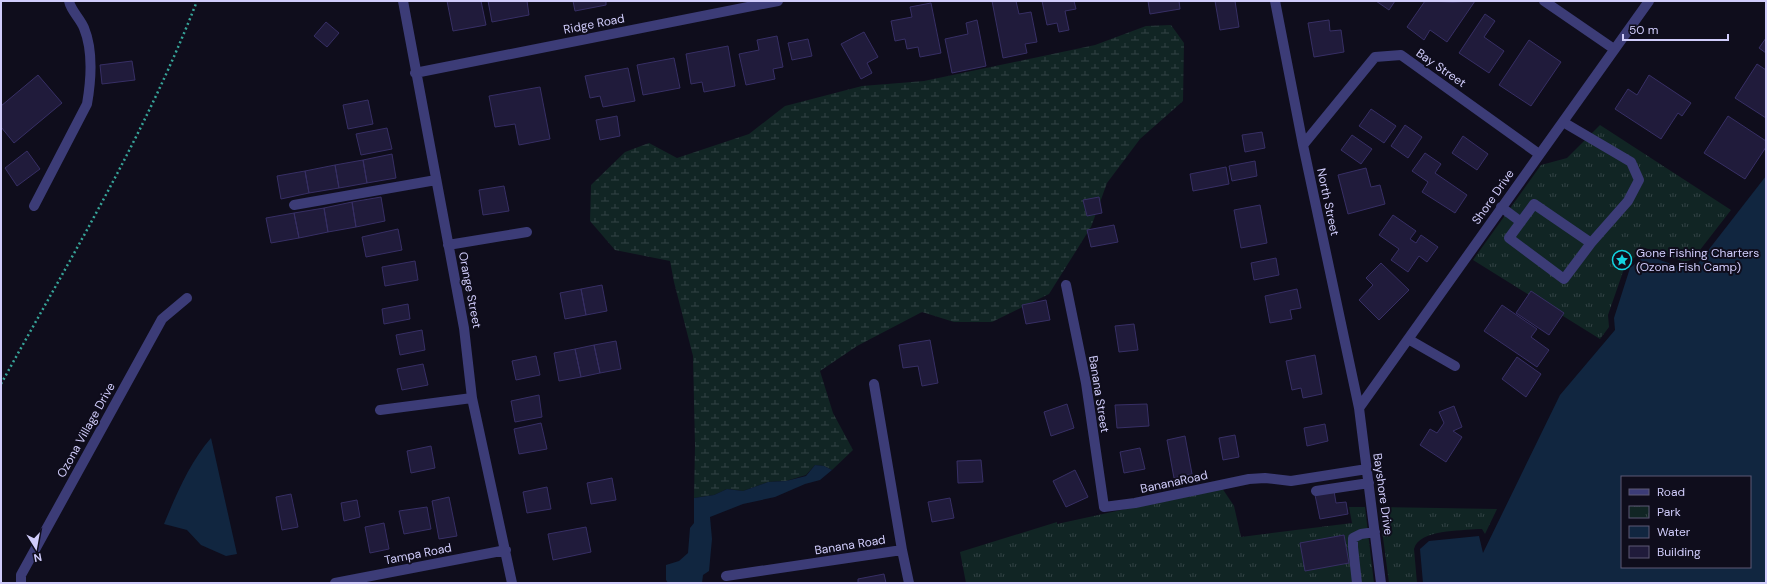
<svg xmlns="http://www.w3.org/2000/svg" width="1767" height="584" viewBox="0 0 1767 584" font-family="'DM Sans',sans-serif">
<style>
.wetland{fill:url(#wetland-marsh)}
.park{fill:url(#park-tufts)}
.water{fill:#112640;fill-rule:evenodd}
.building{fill:#201b3b;stroke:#372f65}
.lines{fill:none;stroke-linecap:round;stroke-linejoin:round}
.path{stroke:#37a499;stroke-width:2.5;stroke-dasharray:2 3;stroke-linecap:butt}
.minor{stroke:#3c3c77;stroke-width:10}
.labels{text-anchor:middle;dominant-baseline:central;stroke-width:4;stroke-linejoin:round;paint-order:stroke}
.street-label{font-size:12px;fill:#d0ccfb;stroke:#0f0d1c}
.poi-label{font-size:12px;fill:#d0ccfb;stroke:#0f0d1c;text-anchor:start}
</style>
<defs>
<pattern id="wetland-marsh" width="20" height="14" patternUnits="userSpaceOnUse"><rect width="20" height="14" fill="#112524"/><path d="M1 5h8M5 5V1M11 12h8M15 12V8" fill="none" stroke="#334345"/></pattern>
<pattern id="park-tufts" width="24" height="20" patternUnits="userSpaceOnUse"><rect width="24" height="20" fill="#112524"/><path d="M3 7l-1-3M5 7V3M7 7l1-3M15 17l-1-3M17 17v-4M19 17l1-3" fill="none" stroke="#334345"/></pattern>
</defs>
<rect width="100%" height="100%" fill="#0f0d1c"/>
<!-- wetland -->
<path class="wetland" d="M1171 25 1184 43 1183 101 1140 139 1107 183 1091 227 1049 294 992 322H954L922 312 857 346 820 371 833 413 853 450 832 470 824 466 815 465 806 475 786 481 768 482 743 491 727 489 714 495 694 498 695 446 693 356 674 282 670 261 615 250 590 221 591 185 625 152 649 143 677 158 749 134 785 106 862 86 924 81 1095 45 1146 26Z"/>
<!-- park -->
<path class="park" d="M1600 125 1731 210 1693 259 1685 262 1645 248 1625 266 1608 315 1609 327 1600 339 1473 260 1541 165 1567 158Z
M1222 488 1234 506 1241 537 1352 523 1349 507H1365L1374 583H966L960 552 1057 522V524Z
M1379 507 1497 509 1485 534 1482 529H1478C1461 531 1419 529 1414 549L1417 583H1389Z"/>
<!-- water -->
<path class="water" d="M1766 176V583H1423L1420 549 1429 541 1479 536 1483 553 1560 395 1615 330 1614 318 1630 268 1646 255 1685 269 1696 266ZM1622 477H1750V567H1622Z
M211 438 237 554 226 556 201 545 187 530 164 524C176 495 190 462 211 438Z
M815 465 824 466 832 470 820 480 805 484 775 497 743 504 710 517 712 539 709 571 703 575 702 583H668L666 580V565L679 561 688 553 690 528 694 523V498L714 495 727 489 743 491 768 482 786 481 806 476Z"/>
<!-- building -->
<path class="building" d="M447 1H481L486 25 453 31Z
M488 1H527L529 15 492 22Z
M573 1H606V5L575 11Z
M992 1H1016L1019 14 1031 12 1037 42 1025 44 1027 53 1003 58Z
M1042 1H1074L1076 9 1065 11 1069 30 1059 32 1057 23 1047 25Z
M1148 1H1179L1180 9 1150 14Z
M1215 1H1235L1239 27 1220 30Z
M1376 1H1395L1389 10Z
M1425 1 1453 2 1475 1 1447 42 1430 30 1424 40 1407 27Z
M931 3 941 53 920 57 918 47 907 49 905 39 895 41 891 21 912 17 910 7Z
M1485 14 1495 21 1484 37 1504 51 1489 73 1459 53Z
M977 20 986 66 952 73 945 39 968 34 966 23Z
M1329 20 1330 31 1341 30 1344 52 1314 57 1308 23Z
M326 22 339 33 327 47 314 36Z
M864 32 878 57 867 63 872 73 861 79 841 44Z
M777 36 783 67 773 69 775 79 746 85 739 54 759 50 757 40Z
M1766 38V53L1759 48Z
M808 39 812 56 792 60 788 43Z
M1529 40 1561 62 1531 106 1499 85Z
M728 46 735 86 704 92 702 82 691 84 686 54Z
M674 58 680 88 643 95 637 65Z
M132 61 135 80 102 84 100 65Z
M1757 64 1766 70V118L1735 98Z
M628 68 635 101 603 107 600 96 590 98 585 76Z
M38 75 62 103 14 143 1 127V106Z
M1649 75 1691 103 1682 116 1678 113 1661 139 1615 109 1628 89 1637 95Z
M540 87 550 139 519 145 515 124 495 127 489 96Z
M368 100 373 124 348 129 343 105Z
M1371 109 1396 126 1384 143 1359 126Z
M617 116 620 136 600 140 596 120Z
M1728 116 1766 141V147L1745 179 1704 153Z
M1405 125 1422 137 1408 158 1391 146Z
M387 128 392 149 361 155 356 134Z
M1262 132 1265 148 1245 152 1242 135Z
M1352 135 1372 149 1361 164 1341 150Z
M1463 136 1488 154 1477 170 1452 153Z
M27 151 40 169 17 186 5 168Z
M1425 153 1441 164 1435 173 1467 195 1455 213 1422 192 1428 182 1412 171Z
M392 154 396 178 367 183 363 160Z
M363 160 367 183 339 188 335 165Z
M1255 161 1257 176 1232 181 1229 166Z
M335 165 339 188 309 193 305 171Z
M1226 167 1229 184 1193 191 1190 174Z
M1366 168 1371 187 1380 185 1385 204 1348 214 1338 175Z
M305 171 309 193 281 199 277 176Z
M504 186 509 211 483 215 479 190Z
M381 197 385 221 356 227 352 202Z
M1099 197 1102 213 1087 216 1083 200Z
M352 202 356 227 328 232 324 208Z
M1260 205 1267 243 1241 248 1234 210Z
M324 208 328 232 299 238 294 213Z
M294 213 299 238 271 243 266 218Z
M1393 215 1416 231 1410 239 1416 243 1421 235 1438 247 1427 262 1419 256 1408 272 1391 260 1399 249 1379 235Z
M1114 225 1118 242 1091 247 1087 230Z
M398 229 402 250 366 257 362 237Z
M1276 258 1279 275 1254 280 1251 263Z
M415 261 418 280 385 286 382 267Z
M1381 263 1409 290 1379 320 1359 300 1373 285 1366 278Z
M602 285 607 311 586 315 581 289Z
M581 289 586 315 565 319 560 293Z
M1297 289 1301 308 1290 310 1292 319 1270 323 1265 296Z
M1531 291 1564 313 1549 335 1516 313Z
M1046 300 1050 320 1026 324 1022 305Z
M408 304 410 319 384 324 382 309Z
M1502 305 1537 329 1531 337 1549 350 1537 367 1484 331Z
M1134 324 1138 350 1119 352 1115 326Z
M422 330 425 350 400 355 396 335Z
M930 340 938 383 922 386 918 366 903 368 899 345Z
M616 341 621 369 600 373 594 345Z
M594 345 600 373 581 377 575 349Z
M575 349 581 377 559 381 554 353Z
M1315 355 1322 394 1303 398 1301 388 1292 390 1286 361Z
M536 356 540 375 516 380 512 361Z
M1517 357 1541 374 1526 397 1502 379Z
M423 364 428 385 402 390 397 369Z
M539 395 542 417 515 422 511 401Z
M1067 404 1074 428 1051 436 1044 412Z
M1147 404 1149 426 1117 428 1115 405Z
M1454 406 1462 427 1453 431 1462 437 1446 462 1420 445 1430 429 1437 433 1444 423 1439 412Z
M541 423 547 449 519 454 514 429Z
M1325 424 1328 441 1307 446 1304 428Z
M1235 435 1239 457 1223 460 1219 438Z
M1185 436 1192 474 1174 478 1167 440Z
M431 446 435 468 411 473 407 451Z
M1140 448 1145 469 1124 473 1120 452Z
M981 460 983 482 958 483 957 461Z
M1075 470 1088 497 1066 507 1053 481Z
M612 478 616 500 591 504 587 483Z
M547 487 551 509 527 513 523 492Z
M1334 491 1336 503 1346 502 1348 514 1320 519 1315 495Z
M291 494 298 527 282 530 276 497Z
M449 497 457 536 439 539 432 501Z
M950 498 954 518 932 522 928 502Z
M357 500 360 517 344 521 341 503Z
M427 507 431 529 404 534 399 511Z
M384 523 389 549 370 553 365 527Z
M586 527 591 552 553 560 548 534Z
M1344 535 1349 563 1305 571 1300 543Z
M884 574 886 583H858V579Z"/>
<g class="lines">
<!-- path -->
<path class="path" d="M1 384C70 259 145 135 197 1"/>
<!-- minor -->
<path class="minor" d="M403 1 464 328 472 398 512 583
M1275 1 1303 145 1359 408 1381 583
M1544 1 1614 49
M415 73 778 1
M1563 122 1631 162 1639 180 1628 201 1591 243 1564 279 1509 238 1534 204 1591 243
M1303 145 1375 57 1401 55 1539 154
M294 205 436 180
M34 206 87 104C91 81 93 50 84 28 80 18 71 11 69 1
M1501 207 1521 222
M448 245 527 232
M1066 285 1086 383 1104 507 1135 503 1249 479 1265 478 1291 481 1367 469
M1408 339 1455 366
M874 384 902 550 909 583
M1359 408 1649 1
M380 410 472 398
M1316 491 1369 483
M726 576 902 550
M21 583V575L162 319 187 298
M335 583 506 550
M1357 583 1353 547V538L1361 534 1375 532"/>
</g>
<!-- icons -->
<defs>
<symbol id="sight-ring" viewBox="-11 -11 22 22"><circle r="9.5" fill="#0f0d1c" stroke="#13d3e0" stroke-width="1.5"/><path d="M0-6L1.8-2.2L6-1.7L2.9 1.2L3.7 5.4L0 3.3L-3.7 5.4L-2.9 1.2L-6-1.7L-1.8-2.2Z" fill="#13d3e0"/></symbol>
</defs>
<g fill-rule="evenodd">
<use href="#sight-ring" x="1611" y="249" width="22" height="22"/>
</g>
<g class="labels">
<!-- street labels -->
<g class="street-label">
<text transform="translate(594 24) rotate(-11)">Ridge Road</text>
<text transform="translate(1441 68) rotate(35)">Bay Street</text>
<text transform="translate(1493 197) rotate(-55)">Shore Drive</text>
<text transform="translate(1328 202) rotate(78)">North Street</text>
<text transform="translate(470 290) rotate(79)">Orange Street</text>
<text transform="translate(1099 394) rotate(81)">Banana Street</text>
<text transform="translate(86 430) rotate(-61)">Ozona Village Drive</text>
<text transform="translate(1174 482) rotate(-12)">BananaRoad</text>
<text transform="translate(1383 494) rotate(82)">Bayshore Drive</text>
<text transform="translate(850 545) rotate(-9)">Banana Road</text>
<text transform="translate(418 554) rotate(-11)">Tampa Road</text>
</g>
<!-- poi labels -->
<g class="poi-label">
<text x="1636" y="253">Gone Fishing Charters<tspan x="1636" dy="14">(Ozona Fish Camp)</tspan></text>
</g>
</g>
<!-- border -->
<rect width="1767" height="584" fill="none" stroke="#d0ccfb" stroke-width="4"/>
<!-- legend -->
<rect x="1621" y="476" width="130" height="92" fill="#0f0d1c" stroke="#5c5975"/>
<rect x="1629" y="489" width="20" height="6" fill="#3c3c77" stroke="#5c5975"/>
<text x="1657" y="496" font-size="12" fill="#d0ccfb">Road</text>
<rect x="1629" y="506" width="20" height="12" fill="url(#park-tufts)" stroke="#5c5975"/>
<text x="1657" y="516" font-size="12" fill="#d0ccfb">Park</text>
<rect x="1629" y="526" width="20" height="12" fill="#112640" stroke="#5c5975"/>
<text x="1657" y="536" font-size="12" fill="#d0ccfb">Water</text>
<rect x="1629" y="546" width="20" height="12" fill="#201b3b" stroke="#5c5975"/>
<text x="1657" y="556" font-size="12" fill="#d0ccfb">Building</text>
<!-- north arrow -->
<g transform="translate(36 548) rotate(169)" stroke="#0f0d1c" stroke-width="3" paint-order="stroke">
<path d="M0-3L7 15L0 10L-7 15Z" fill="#d0ccfb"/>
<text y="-6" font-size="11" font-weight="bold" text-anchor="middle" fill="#d0ccfb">N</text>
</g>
<!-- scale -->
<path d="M1623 34v6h105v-6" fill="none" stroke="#d0ccfb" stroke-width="2"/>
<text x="1629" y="34" font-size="12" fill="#d0ccfb" stroke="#0f0d1c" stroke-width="3" paint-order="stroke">50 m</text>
</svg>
